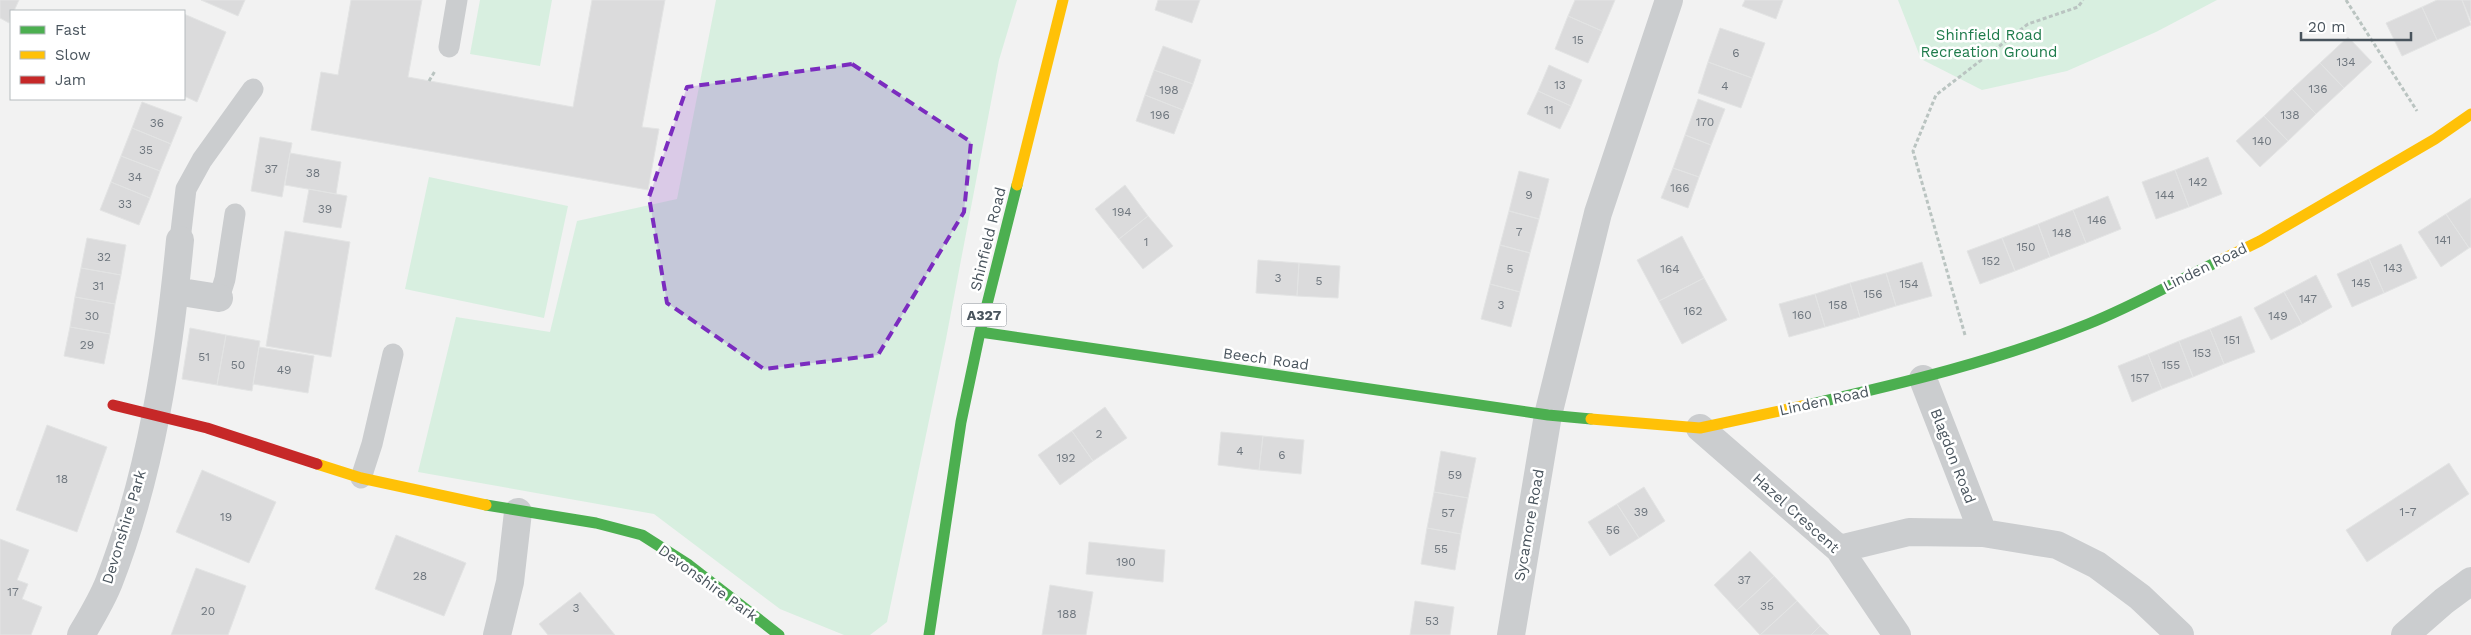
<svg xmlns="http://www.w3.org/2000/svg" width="2471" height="635" viewBox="0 0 2471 635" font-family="'Work Sans',sans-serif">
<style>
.green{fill:#d8efe0}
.building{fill:#dbdbdc;stroke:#e3e4e4}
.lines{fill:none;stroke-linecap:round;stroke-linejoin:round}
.path{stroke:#bac4c1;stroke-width:3;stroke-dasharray:4 2.5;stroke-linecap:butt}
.lane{stroke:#cbcdcf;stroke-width:21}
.street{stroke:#cbcdcf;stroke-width:28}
.fast{stroke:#4caf50;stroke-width:11}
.slow{stroke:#ffc107;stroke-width:11}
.jam{stroke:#c62828;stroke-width:11}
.marked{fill:#7b2cbf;fill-opacity:0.2;stroke:#7b2cbf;stroke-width:4;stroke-dasharray:10 6;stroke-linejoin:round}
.labels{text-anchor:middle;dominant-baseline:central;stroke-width:5;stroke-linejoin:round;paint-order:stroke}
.number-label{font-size:12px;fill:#6e767e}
.shield{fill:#fff;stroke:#80878e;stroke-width:1}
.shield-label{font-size:14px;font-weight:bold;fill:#49545d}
.park-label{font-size:15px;fill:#1e7b4b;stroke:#fff}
.street-label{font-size:15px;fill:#49545d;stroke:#fff}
</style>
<rect width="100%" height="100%" fill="#f2f2f2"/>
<!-- green -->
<path class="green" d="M480 0H552L540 66 470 54Z
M716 0H1017L999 60 946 339 887 622 870 635H844L780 609 654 514 418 472 456 317 550 332 577 221 677 199Z
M1898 0H2217L2156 32 2067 71 1982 90 1921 59Z
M429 177 568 206 544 318 405 289Z"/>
<!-- building -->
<path class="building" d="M0 0H19L14 11H11L9 23 0 18Z
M201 0H245L238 16Z
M351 0H422L408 77 573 107 592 0H665L642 127 659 129 648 190 311 130 321 72 338 75Z
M1158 0H1200L1192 23 1155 10Z
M1575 0H1615L1602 31 1568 16Z
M1745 0H1783L1776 19 1742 6Z
M2437 0H2462L2471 25 2437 40 2422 7Z
M2462 0H2471V21Z
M2422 7 2437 40 2402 56 2386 23Z
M184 14 226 32 197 102 184 96Z
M1568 16 1602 31 1588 63 1555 49Z
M1720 28 1765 43 1752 78 1708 62Z
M2348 37 2372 62 2344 88 2320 63Z
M1163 46 1201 60 1193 84 1154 70Z
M1708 62 1752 78 1741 108 1698 93Z
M2320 63 2344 88 2316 114 2292 89Z
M1549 65 1582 80 1571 106 1538 91Z
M1154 70 1193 84 1183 110 1145 95Z
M2292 89 2316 114 2288 141 2264 116Z
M1538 91 1571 106 1560 129 1527 114Z
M1145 95 1183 110 1174 134 1136 121Z
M1698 99 1725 109 1711 145 1685 135Z
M142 102 182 117 171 144 132 128Z
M2264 116 2288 141 2260 167 2236 141Z
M132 128 171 144 160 171 121 156Z
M1685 135 1711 145 1699 177 1673 168Z
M260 137 292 143 282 197 251 191Z
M290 153 341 162 336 194 285 185Z
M121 156 160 171 150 198 111 182Z
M2208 157 2222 194 2189 207 2175 170Z
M1673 168 1699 177 1688 208 1661 198Z
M2175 170 2189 207 2156 219 2142 182Z
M1519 171 1549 179 1539 219 1509 211Z
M111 182 150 198 139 225 100 210Z
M1125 185 1148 216 1119 239 1095 209Z
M309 189 347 196 341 228 303 222Z
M2108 196 2121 229 2086 243 2073 210Z
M2471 198V247L2469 248 2446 214Z
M2073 210 2086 243 2050 257 2038 224Z
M1509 211 1539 219 1530 253 1500 245Z
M2446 214 2469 248 2441 267 2418 232Z
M1148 216 1173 246 1143 269 1119 239Z
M2038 224 2050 257 2015 271 2002 238Z
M285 231 350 242 331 357 266 346Z
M1682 236 1704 278 1659 301 1637 260Z
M87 238 126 245 121 275 81 268Z
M2002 238 2015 271 1980 284 1967 251Z
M2401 244 2417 278 2384 293 2369 259Z
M1500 245 1530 253 1520 292 1490 284Z
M2369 259 2384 293 2352 307 2337 274Z
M1258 260 1299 263 1297 296 1256 293Z
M1922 262 1932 296 1896 306 1886 273Z
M1299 263 1340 266 1338 298 1297 296Z
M81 268 121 275 115 304 75 297Z
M1886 273 1896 306 1860 317 1850 283Z
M2316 275 2332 307 2302 324 2284 292Z
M1704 278 1727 320 1682 344 1659 301Z
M1850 283 1860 317 1825 327 1815 294Z
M1490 284 1520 292 1511 327 1481 319Z
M2284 292 2302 324 2271 340 2254 308Z
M1815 294 1825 327 1789 337 1779 304Z
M75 297 115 304 110 334 70 327Z
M2241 316 2255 352 2224 364 2210 329Z
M70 327 110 334 104 364 64 356Z
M190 328 226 335 217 385 182 379Z
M2210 329 2224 364 2193 377 2179 341Z
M226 335 260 341 252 391 217 385Z
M2179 341 2193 377 2162 389 2148 354Z
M259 347 314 356 308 393 253 384Z
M2148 354 2162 389 2132 402 2118 366Z
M1105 407 1127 438 1093 461 1072 431Z
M47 425 107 447 77 532 16 510Z
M1072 431 1093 461 1060 485 1038 455Z
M1221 432 1263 436 1259 470 1218 465Z
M1263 436 1304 440 1301 474 1259 470Z
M1441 451 1476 458 1468 498 1434 492Z
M2449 463 2469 494 2367 562 2346 530Z
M202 470 276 502 249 563 176 532Z
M1644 487 1665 521 1639 538 1617 504Z
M1434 492 1468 498 1461 534 1427 528Z
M1617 504 1639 538 1610 556 1588 522Z
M1427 528 1461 534 1455 570 1421 564Z
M396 535 466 563 444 616 375 589Z
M0 539 29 550 17 580 28 584 22 599 42 607 31 635H0Z
M1089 542 1165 550 1163 582 1086 574Z
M1750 551 1774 576 1737 610 1714 585Z
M196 568 246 586 228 635H171Z
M1774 576 1797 601 1760 635 1737 610Z
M1050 585 1093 592 1086 635H1042Z
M580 592 615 635H548L539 624Z
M1415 601 1454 607 1450 635H1410Z
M1797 601 1820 626 1811 635H1760Z
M1820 626 1829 635H1811Z"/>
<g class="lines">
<!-- path -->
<path class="path" d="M2346 0 2417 111
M429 81 435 71
M1965 335 1913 151 1936 95 2028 24 2078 7 2083 0"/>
<!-- lane -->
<path class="lane" d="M449 47 457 0
M180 240 186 189 202 160 253 89
M219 298 225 279 235 214
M361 478 372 444 393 354"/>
<!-- street -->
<path class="street" d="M175 291 219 298
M1923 379 1983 533
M1700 428 1839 549 1897 635
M1839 549 1909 532 1983 533 2057 545 2097 565 2140 597 2180 635
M81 635C91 618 102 600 109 582 151 474 169 355 180 240
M497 635 510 582 518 512
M1511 635 1548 415 1598 213 1669 0
M2405 635 2444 601 2471 581"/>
<!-- fast -->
<path class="fast" d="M980 332 1548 415 1591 419
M1807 405C1903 383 1997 361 2088 324 2133 306 2177 281 2221 260
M486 505 596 523 642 535 689 565 779 635
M929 635 961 422 980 332 1017 185"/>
<!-- slow -->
<path class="slow" d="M1017 185 1063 0
M2221 260 2260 241 2435 139 2471 114
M1591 419 1700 428 1807 405
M317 464 361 478 486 505"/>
<!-- jam -->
<path class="jam" d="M113 405 207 428 317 464"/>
</g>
<!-- marked area -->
<path class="marked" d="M852 64 971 142 964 212 878 355 764 369 667 303 649 197 687 87Z"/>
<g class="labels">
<!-- number labels -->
<g class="number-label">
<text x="1578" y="40">15</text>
<text x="1736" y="53">6</text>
<text x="2346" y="62">134</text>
<text x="1560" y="85">13</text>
<text x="1725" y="86">4</text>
<text x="2318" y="89">136</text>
<text x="1169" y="90">198</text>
<text x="1549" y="110">11</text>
<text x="1160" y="115">196</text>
<text x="2290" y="115">138</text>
<text x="1705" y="122">170</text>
<text x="157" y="123">36</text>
<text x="2262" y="141">140</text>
<text x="146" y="150">35</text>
<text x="271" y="169">37</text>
<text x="313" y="173">38</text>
<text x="135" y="177">34</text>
<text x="2198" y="182">142</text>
<text x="1680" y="188">166</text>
<text x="1529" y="195">9</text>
<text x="2165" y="195">144</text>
<text x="125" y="204">33</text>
<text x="325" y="209">39</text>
<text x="1122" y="212">194</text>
<text x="2097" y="220">146</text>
<text x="1519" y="232">7</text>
<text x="2062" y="233">148</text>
<text x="2443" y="240">141</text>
<text x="1146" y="242">1</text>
<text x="2026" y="247">150</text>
<text x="104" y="257">32</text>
<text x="1991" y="261">152</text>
<text x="2393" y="268">143</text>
<text x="1510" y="269">5</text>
<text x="1670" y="269">164</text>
<text x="1278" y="278">3</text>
<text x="1319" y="281">5</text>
<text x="2361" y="283">145</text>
<text x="1909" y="284">154</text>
<text x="98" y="286">31</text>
<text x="1873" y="294">156</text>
<text x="2308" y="299">147</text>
<text x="1501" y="305">3</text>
<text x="1838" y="305">158</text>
<text x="1693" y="311">162</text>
<text x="1802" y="315">160</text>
<text x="92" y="316">30</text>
<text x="2278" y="316">149</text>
<text x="2232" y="340">151</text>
<text x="87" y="345">29</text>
<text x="2202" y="353">153</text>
<text x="204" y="357">51</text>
<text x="238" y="365">50</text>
<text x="2171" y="365">155</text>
<text x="284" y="370">49</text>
<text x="2140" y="378">157</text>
<text x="1099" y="434">2</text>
<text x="1240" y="451">4</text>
<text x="1282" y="455">6</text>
<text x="1066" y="458">192</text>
<text x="1455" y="475">59</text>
<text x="62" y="479">18</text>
<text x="1641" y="512">39</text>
<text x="2408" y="512">1-7</text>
<text x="1448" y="513">57</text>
<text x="226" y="517">19</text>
<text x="1613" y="530">56</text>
<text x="1441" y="549">55</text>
<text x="1126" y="562">190</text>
<text x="420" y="576">28</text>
<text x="1744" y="580">37</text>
<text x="13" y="592">17</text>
<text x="1767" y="606">35</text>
<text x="576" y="608">3</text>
<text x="208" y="611">20</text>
<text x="1067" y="614">188</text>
<text x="1432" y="621">53</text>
</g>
<!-- shield labels -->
<rect class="shield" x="961.5" y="303.5" width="45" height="23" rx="4"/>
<g class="shield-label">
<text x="984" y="315">A327</text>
</g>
<!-- park labels -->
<g class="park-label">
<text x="1989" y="35">Shinfield Road<tspan x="1989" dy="17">Recreation Ground</tspan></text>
</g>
<!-- street labels -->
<g class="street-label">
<text transform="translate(988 239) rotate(-76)">Shinfield Road</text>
<text transform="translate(2205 267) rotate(-26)">Linden Road</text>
<text transform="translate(1266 359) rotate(8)">Beech Road</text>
<text transform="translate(1824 401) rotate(-12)">Linden Road</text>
<text transform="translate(1953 456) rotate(69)">Blagdon Road</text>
<text transform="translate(1796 513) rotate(42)">Hazel Crescent</text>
<text transform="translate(1529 525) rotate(-80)">Sycamore Road</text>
<text transform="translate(124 527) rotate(-73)">Devonshire Park</text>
<text transform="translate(708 583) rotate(36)">Devonshire Park</text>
</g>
</g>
<!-- legend -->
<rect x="10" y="10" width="175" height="90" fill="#ffffff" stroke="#b6bbbe"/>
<rect x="20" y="26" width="25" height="8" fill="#4caf50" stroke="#b6bbbe"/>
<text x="55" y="35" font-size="15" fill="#49545d">Fast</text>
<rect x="20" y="51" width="25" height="8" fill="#ffc107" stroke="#b6bbbe"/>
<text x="55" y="60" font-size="15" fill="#49545d">Slow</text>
<rect x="20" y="76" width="25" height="8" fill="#c62828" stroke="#b6bbbe"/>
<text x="55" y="85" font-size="15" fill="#49545d">Jam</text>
<!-- scale -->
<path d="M2301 32v8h110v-8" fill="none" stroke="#49545d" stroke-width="2.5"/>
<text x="2308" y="32" font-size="15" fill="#49545d" stroke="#ffffff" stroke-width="4" paint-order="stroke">20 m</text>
</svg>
